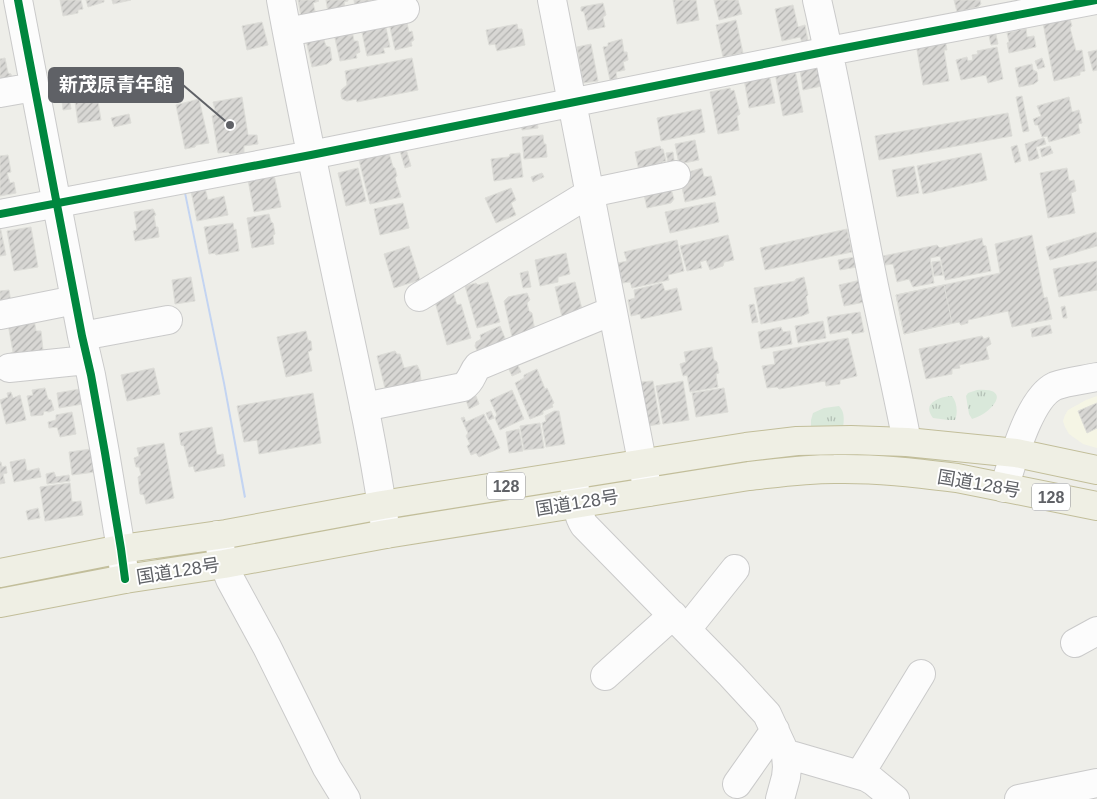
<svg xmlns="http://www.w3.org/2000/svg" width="1097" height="799" viewBox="0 0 1097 799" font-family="Helvetica,'Noto Sans JP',sans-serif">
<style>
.commercial{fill:#f5f5e5}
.grass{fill:url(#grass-tufts)}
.water{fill:#c3d4f2}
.building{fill:url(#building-hatch);stroke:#ddddd8}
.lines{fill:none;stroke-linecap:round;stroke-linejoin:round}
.minor-casing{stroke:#cacaca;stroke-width:30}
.highway-casing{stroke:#c2be9a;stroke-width:30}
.minor{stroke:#fcfcfc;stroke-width:28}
.highway{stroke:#efefe4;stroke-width:28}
.cycleway-casing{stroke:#fff;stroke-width:11}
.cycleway{stroke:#00873e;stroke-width:8}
.labels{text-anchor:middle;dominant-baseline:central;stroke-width:4;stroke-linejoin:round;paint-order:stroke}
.shield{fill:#fff;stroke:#8f9094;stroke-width:1}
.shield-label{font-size:16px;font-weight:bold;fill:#5f6166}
.street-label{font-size:18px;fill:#5f6166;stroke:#fff}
.leader{fill:none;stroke:#5f6166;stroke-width:2}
.callout-dot{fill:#5f6166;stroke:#fff;stroke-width:2}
.callout{fill:#5f6166;stroke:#5f6166;stroke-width:2}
.callout-label{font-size:19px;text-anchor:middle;font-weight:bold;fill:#fff}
</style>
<defs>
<pattern id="grass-tufts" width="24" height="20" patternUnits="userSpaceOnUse" patternTransform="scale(1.25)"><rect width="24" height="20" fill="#d9e8da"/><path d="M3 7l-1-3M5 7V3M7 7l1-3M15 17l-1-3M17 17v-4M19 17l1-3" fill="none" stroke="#b3bfb5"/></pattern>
<pattern id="building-hatch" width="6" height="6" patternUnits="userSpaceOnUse" patternTransform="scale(1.25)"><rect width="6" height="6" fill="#d8d7d4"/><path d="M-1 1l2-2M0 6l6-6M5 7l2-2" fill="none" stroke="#b2b2b0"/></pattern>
</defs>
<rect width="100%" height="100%" fill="#eeeee9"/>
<!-- commercial -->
<path class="commercial" d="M1097 396V448L1083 444 1069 434 1065 427 1063 421 1065 415 1068 410 1086 400Z"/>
<!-- grass -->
<path class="grass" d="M977 390C1015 387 990 415 972 419L969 414 966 396 968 393Z
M949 396H952C957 402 958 413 955 420H948L933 418C922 404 937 398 949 396Z
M839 406C845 412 844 420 843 428L811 429V420L813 413 824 408Z
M863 451 954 460 949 462 880 456 818 458 714 467 712 466 667 471 818 452Z
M562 490 563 493 410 517 407 515 408 513Z
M362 522 360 525 280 543 234 547V543Z
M98 568 96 571 0 590V584Z"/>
<!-- water -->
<path class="water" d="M183 188H185L225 383 246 497 244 498 223 383Z"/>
<!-- building -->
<path class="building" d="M60 0H81L83 9 78 10V13L63 16Z
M86 0H104V2L88 7Z
M112 0H131L113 4Z
M298 0H318L319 1 313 3 316 15 301 17Z
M326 0H348V1L344 2 345 9 328 13Z
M354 0H371L372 4 355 7Z
M673 0H696L699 20 677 24Z
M714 0H738L742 14 719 20Z
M954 0H980L981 4 978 7 957 12Z
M603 3 606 15 603 17 605 27 588 30 584 12 581 11V7Z
M793 5 798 27 805 25 808 41 802 42 800 37 782 41 775 9Z
M1066 17 1070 19 1072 26 1070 28 1076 51 1082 50 1085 71 1080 72V75L1054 81 1043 23Z
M406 18 409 32 412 31 414 40 411 42 412 46 395 50 389 23Z
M736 20 743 53 723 57 716 25Z
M262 22 268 45 247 50 242 26Z
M385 23 390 47 383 48 385 53 367 56 361 28Z
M517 24 518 29H522L525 45 497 51 495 44 489 45 486 30Z
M1026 28 1027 37 1034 36 1036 47 1009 53 1007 43 1009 42 1007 33Z
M352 30 354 41H358L360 52 356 54 357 58 340 61 334 34Z
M995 30 998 44 991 45 988 31Z
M323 37 326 46 330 47 332 60 327 64 312 67 306 40Z
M622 39 624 52H627L628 60 623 62 625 70 616 72 617 79 610 80 603 47 608 46V43Z
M945 39 947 50H944L949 81 923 85 916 44Z
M591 44 598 81 583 83 577 47Z
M997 47 1003 79 988 83 986 75 961 80 956 60 967 57 968 61 973 60 972 55 978 54 977 51Z
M1097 50V70L1093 71 1088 52Z
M5 58 8 73 11 74 12 81 0 83V59Z
M412 58 418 90 357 102 356 99 347 101 342 99 341 96V90L347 85 345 71Z
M1042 58 1045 67 1038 69 1035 61Z
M1032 64 1033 70 1037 72 1038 81 1034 84 1019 87 1015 68Z
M819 67 822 86 803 90 800 70Z
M795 70 803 112 783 116 775 73Z
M769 74 775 103 749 108 744 79Z
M95 84 101 120 78 123 73 88Z
M730 88 731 91 734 90 740 114 737 116 739 130 718 134 710 92Z
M68 90 71 109 63 110 61 92Z
M1022 96 1029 131 1023 132 1016 97Z
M242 97 248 135H257L258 144 244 146V153L236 154 235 153 230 154 228 152 218 153 212 116 216 114 213 102Z
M1069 97 1072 112 1079 110 1082 123 1078 124 1080 133 1049 142 1047 136 1042 137 1038 125H1035L1033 119 1041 116 1037 106Z
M199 99 209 143 196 145 195 147 185 149 176 105Z
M701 109 705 132 661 141 657 118Z
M1008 113 1012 136 879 160 875 136Z
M129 114 131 123 114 127 111 118Z
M537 121 538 128 522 130 521 123Z
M543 135 544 144H546L547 157 524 159 522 137Z
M1044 138 1046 144 1036 147 1039 158 1029 161 1025 144Z
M695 140 699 160 679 164 675 144Z
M1017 145 1021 161 1015 163 1011 147Z
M660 146 661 149H663L666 161 662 162 663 165 639 171 635 152Z
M1050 146 1053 153 1042 157 1040 149Z
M406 149 411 166 405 168 400 151Z
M673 152 675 167 665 164 668 162 666 153Z
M389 153 393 167 395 168 397 176 395 178 401 197 370 204 359 160Z
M520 153 523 177 494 181 491 159 509 157 510 154Z
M981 153 987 180 923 194 917 166Z
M8 155 11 172 7 173 10 183 14 182 16 193 0 196V156Z
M914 166 919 193 897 197 892 170Z
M358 168 366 201 346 206 338 173Z
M702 168 704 177 711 176 716 195 685 202 681 182 685 173Z
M1067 168 1069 181 1074 180 1076 191 1071 193 1075 213 1048 218 1040 173Z
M542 173 544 177 533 182 531 177Z
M274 175 281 207 254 212 248 180Z
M205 188 208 200 224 196 228 215 197 221 191 191Z
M511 188 516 200 511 203 516 215 496 223 485 198Z
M671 189 674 199 671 203 647 208 643 190Z
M715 202 719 222 670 233 665 212Z
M403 203 409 228 380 235 374 209Z
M153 209 156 215 154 216 156 227H158L159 237 135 241 133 231 137 230 134 212Z
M269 214 271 222 273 223 275 234 273 235 274 244 252 248 247 218Z
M233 223 234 230 236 229 239 251 216 255 215 253 209 254 204 227Z
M0 226 6 255 0 256Z
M31 227 38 267 14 271 7 231Z
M847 229 852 252 765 270 760 248Z
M1096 232 1097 237V246L1050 260 1046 247Z
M728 235 734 260 724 262 723 266 710 270 706 260 700 262 702 268 687 271 680 246Z
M1032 235 1044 298 1047 297 1052 319 1012 327 1008 311 968 320V323L961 325 959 322 904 334 896 295 1000 273 995 244Z
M982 238 983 245 986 246 991 271 945 280 940 256 930 258 934 283 913 287 909 279 897 282 893 264 885 265 883 256 937 245 940 248Z
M677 240 684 271 668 275 669 280 632 288 630 282 622 283 618 263 627 261 624 252Z
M409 246 420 280 394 288 384 254Z
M566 253 570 274 558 277V282L540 286 535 260Z
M855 257 857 267 840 270 838 260Z
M940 261 943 275 934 276 932 262Z
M1097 261V290L1059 297 1053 269Z
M528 271 531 287 523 288 520 273Z
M191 277 195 301 175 304 172 280Z
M804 277 808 295 806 297 809 313 802 316 761 324 754 288 795 281 796 279Z
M861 280 865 302 844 306 839 285Z
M488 282 500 322 477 328 465 286 476 283 478 285Z
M575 282 583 313 562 317 555 287Z
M662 283 665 291 677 288 682 310 641 319 640 314 631 316 628 300 635 298 634 290Z
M944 285 952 323 904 334 896 295Z
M9 290 11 303 0 305V291Z
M453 292 457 305 461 304 471 338 447 345 434 298Z
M527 293 530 300 527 303 529 311 532 313 535 332 512 337 504 301 508 297Z
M754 304 758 322 752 323 749 305Z
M1065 306 1067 318H1063L1061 307Z
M860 312 864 332 852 334 851 330 830 334 827 317Z
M34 319 36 331H41L43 350 42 351 9 354 13 352 8 324Z
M823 321 826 338 798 343 795 326Z
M1050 325 1052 333 1032 337 1031 329Z
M500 326 507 343 479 355 475 346 476 342 481 339 480 335Z
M781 327 783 332 790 331 792 344 761 349 758 332Z
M306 331 308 340 311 341 312 350 308 352 312 371 286 377 277 337Z
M982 336 984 339 989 337 991 344 986 347 989 359 959 365 960 368 952 369V374L926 379 919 349Z
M848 338 857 376 840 380V384L826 386 825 381 779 389 777 387 767 388 762 366 775 364 773 352Z
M712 347 714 360 717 362 719 373 716 374 718 387 690 392 687 375 683 376 680 364 686 362 684 352Z
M395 351 397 354H400L404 368 417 365 420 371 421 381 385 388 377 356Z
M515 359 521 372 512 376 506 363Z
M154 368 160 394 127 401 121 375Z
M537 369 545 389 547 388 554 403 552 405 553 407 543 411V414L530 419 515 383 524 378V375Z
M653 381 660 424 648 426 641 382Z
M683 381 689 420 663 424 656 386Z
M45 388 48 399 51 400 54 410 49 412 44 411 43 415 31 416 27 396 33 395 32 390Z
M724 388 728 412 696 417 692 393Z
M80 389 83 404 59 408 57 393Z
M512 390 524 419 500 430 495 418 497 415 490 400Z
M11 392 13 398 20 395 26 420 6 424 0 400 8 397 7 393Z
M313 393 321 443 259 454 257 440 244 442 237 406Z
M476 396 479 404 469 409 466 400Z
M1097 403V428L1087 433 1078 411Z
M491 411 494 418 489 420 486 413Z
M554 411H559L565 444 546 447 542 423 546 421 545 416Z
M72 412 76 434 60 437 57 427 49 428 48 422 56 420V415Z
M484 414 488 424H489L500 448 479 457 476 453 471 455 467 446 470 444 466 436 468 433 461 418 464 417 466 422Z
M540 423 544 448 524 450 520 426Z
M212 427 217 455 223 454 225 466 195 472 193 466 189 467 184 446 181 445 179 433Z
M519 429 523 451 509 453 506 432Z
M164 443 174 498 146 504 144 495 140 494 138 477 141 475 139 467H136L134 458 139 456 137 448Z
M91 449 95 472 72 475 69 452Z
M25 459 27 471 39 468 41 477 14 482 10 462Z
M0 462H1L2 467 6 466 7 473 3 474 5 483 0 484Z
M54 472 56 477 69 475 70 481 47 484 46 474Z
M70 483 72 502 81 501 83 515 45 521 40 487Z
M38 508 40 518 28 520 26 511Z"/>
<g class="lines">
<defs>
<path id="minor" d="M18 0 82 336 91 375 105 453 121 549 125 579
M281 0C300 104 322 208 344 311 360 385 376 459 386 534
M552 0 648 492
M817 0C839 95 855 191 874 286 885 338 897 389 907 442
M287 32 405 9
M0 93 34 87
M0 214 311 155 829 51 1096 0
M419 297 590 193 676 175
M0 315 75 300
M82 336 168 320
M9 368 87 360
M364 407 463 387C473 380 471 374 478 366L612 311
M573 475C576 491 575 511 584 525L731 675 767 714 786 755 787 767 786 777 780 799
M1004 488C1013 461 1029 398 1055 386 1068 381 1084 380 1097 377
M217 535 224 564 230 579 267 647 327 768 346 799
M687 629 735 569
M1075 643 1097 631
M605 676 673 615
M786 755 794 756 866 777 873 781 895 799
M860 774 921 674
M737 784 775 730
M1019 799 1097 783"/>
<path id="highway" d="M0 573 121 549 226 534 382 505 746 447 797 441 851 440 907 442 1016 453 1097 470
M0 603 125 579 224 564 386 534 749 476C777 473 805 469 834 469 875 468 916 473 957 478L1097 506"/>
</defs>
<!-- minor casing -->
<use href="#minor" class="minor-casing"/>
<!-- highway casing -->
<use href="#highway" class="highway-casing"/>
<!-- minor -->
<use href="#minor" class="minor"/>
<!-- highway -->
<use href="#highway" class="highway"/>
<defs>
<path id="cycleway" d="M18 0 82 336 91 375 105 453 121 549 125 579
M0 214 311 155 829 51 1096 0"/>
</defs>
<!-- cycleway casing -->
<use href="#cycleway" class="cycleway-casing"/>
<!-- cycleway -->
<use href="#cycleway" class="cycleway"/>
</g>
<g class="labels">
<!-- shield labels -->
<g class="shield">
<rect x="487" y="472.5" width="38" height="27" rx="4"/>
<rect x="1032" y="483.5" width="38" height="27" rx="4"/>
</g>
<g class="shield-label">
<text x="506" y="486">128</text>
<text x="1051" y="497">128</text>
</g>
<!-- street labels -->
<g class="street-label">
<text transform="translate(979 484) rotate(10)">国道128号</text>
<text transform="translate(577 503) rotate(-9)">国道128号</text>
<text transform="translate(178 571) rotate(-9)">国道128号</text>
</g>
</g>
<!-- callouts -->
<path class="leader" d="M230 125L183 85"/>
<circle class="callout-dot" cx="230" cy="125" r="5"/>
<rect class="callout" x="49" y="68" width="134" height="34" rx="5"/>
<g class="callout-label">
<text x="116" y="91">新茂原青年館</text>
</g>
</svg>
